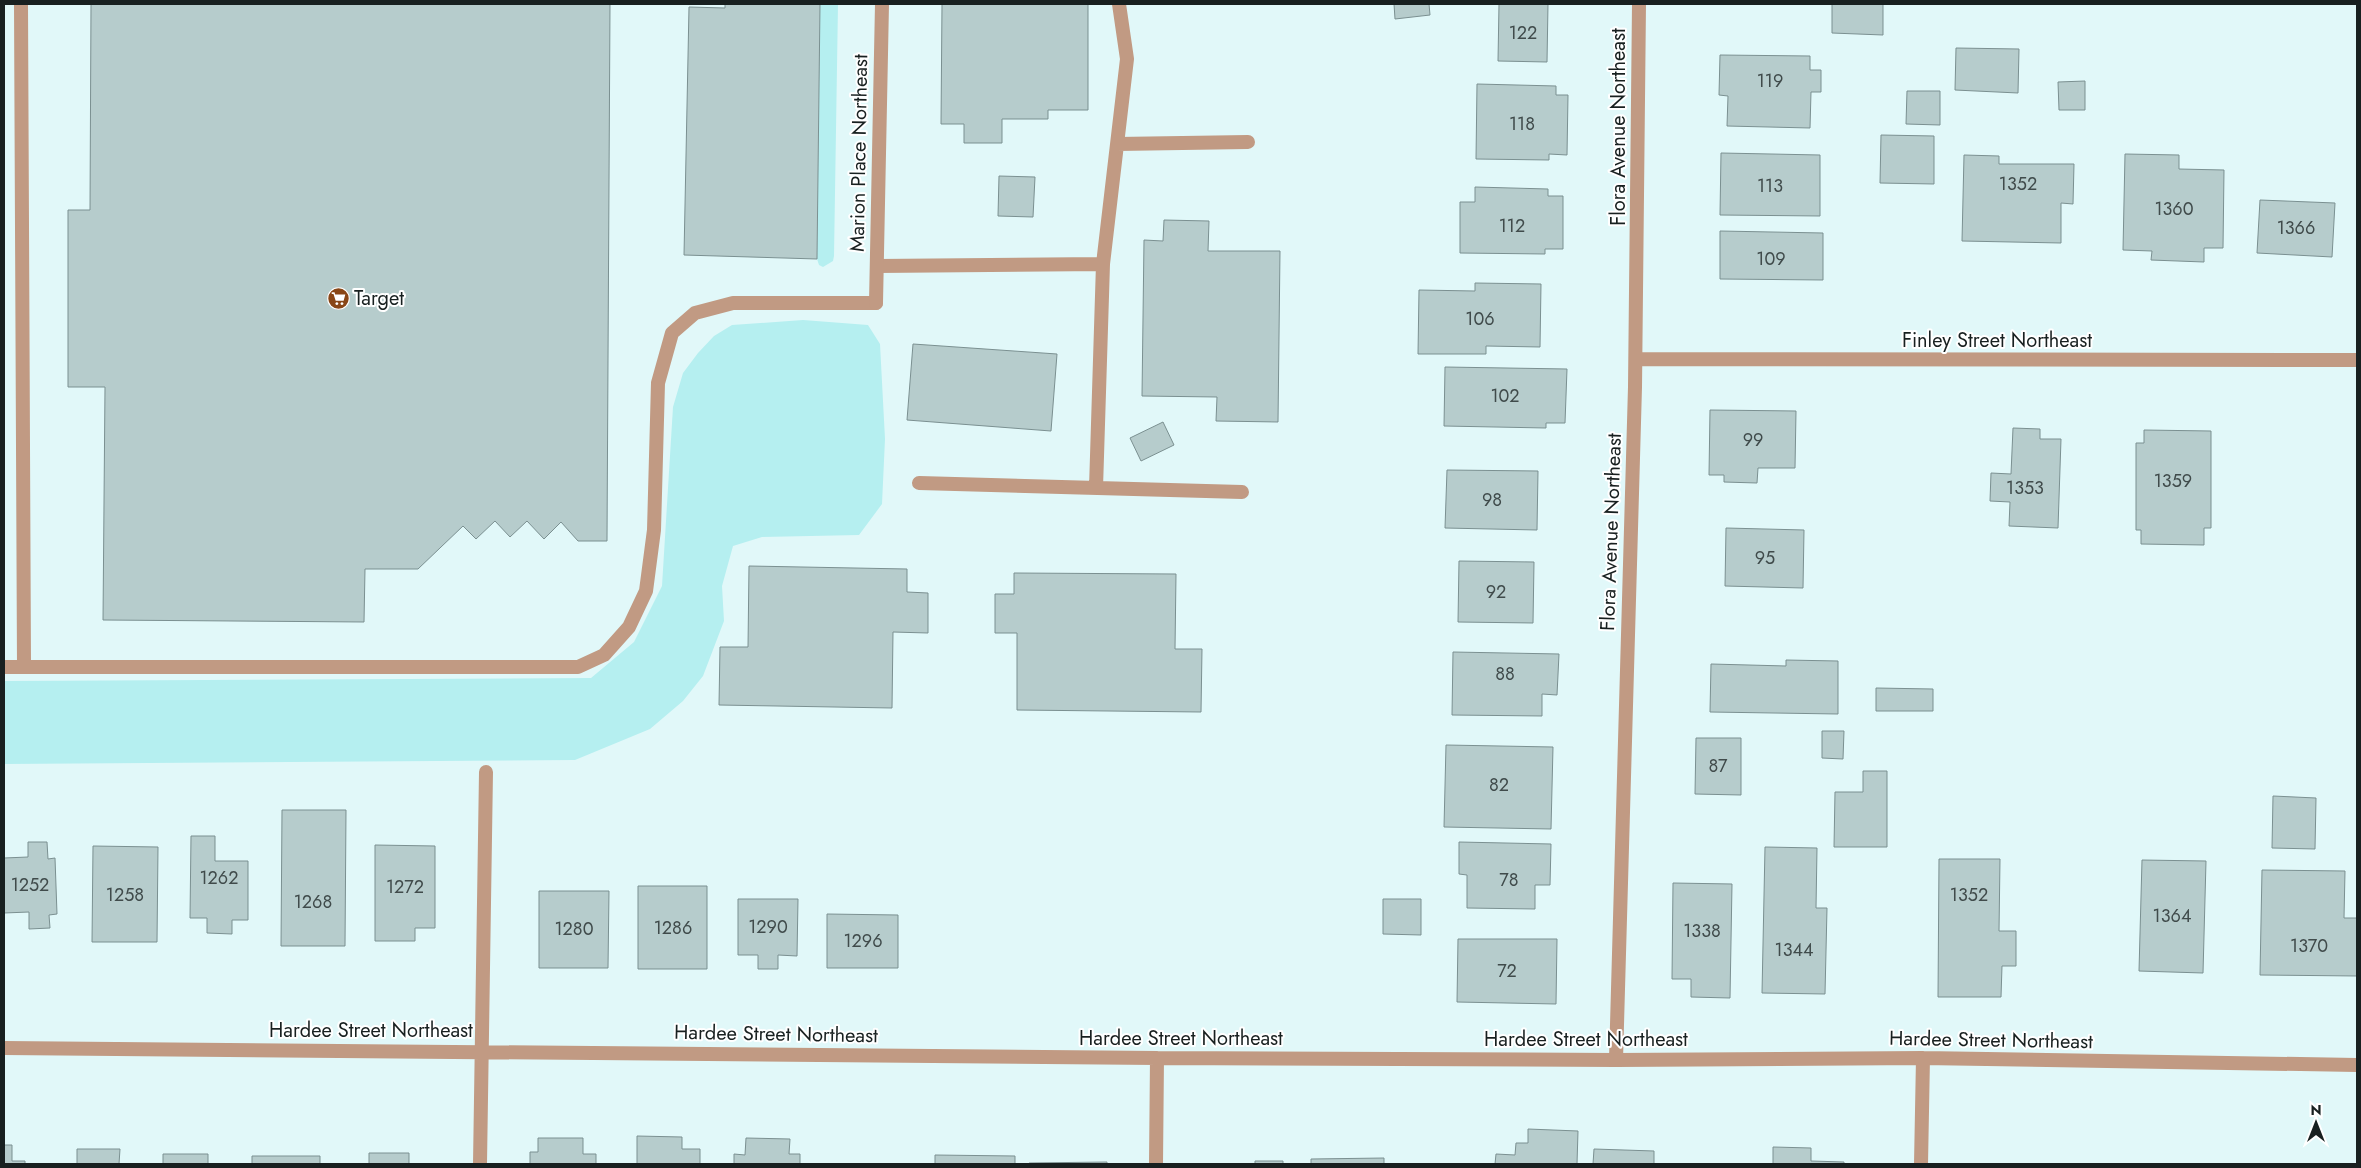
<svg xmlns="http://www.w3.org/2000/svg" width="2361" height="1168" viewBox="0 0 2361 1168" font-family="Jost,sans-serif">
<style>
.green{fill:#b5eff0}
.building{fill:#b6cccc;stroke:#7b9091}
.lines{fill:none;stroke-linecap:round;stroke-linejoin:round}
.service{stroke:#c19a83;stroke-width:14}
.minor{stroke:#c19a83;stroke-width:14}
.labels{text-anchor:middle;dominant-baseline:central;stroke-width:4;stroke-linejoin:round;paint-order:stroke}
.number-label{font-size:18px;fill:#404b4b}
.street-label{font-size:20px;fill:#182020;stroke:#fff}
.poi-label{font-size:20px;fill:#182020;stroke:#fff;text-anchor:start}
</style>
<rect width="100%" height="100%" fill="#e1f8f9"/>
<!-- green -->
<path class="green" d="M820 4H838L834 256 833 261 823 267 819 265 817 259Z
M803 320 868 325 880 344 885 439 882 504 859 535 762 537 733 546 722 586 724 621 703 676 683 701 650 729 575 760 4 764V681L591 678 634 642 662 586 673 407 683 373 698 353 714 336 732 325Z"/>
<!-- building -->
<path class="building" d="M91 4H610L607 541H578L561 522 544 539 527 521 510 537 495 521 476 539 463 526 418 569H365L364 622 103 620 105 387H68V210H90Z
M725 4H820L817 259 684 255 689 7 725 8Z
M942 4H1088V110H1048V119H1002V143H964V124H941Z
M1394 4H1429L1430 15 1395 19Z
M1499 4H1548L1547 62 1498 61Z
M1832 4H1883V35L1832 33Z
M1956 48 2019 49 2018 93 1955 90Z
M1720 55 1810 56V70H1821V92H1811L1810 128 1727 126 1728 96 1719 95Z
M2085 81V110H2059L2058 82Z
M1477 84 1556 86V95H1568L1567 155 1549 154V160L1476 159Z
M1907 91H1940V125L1906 124Z
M1881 135 1934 136V184L1880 183Z
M1721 153 1820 155V216L1720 215Z
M2125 154 2179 155V169L2224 170 2223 248H2204V262L2151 260 2152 251 2123 250Z
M1964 155 1999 156V164H2074L2073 204 2061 203V243L1962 241Z
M999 176 1035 177 1033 217 998 216Z
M1475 187 1548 189V196H1563V249H1545V254L1460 253V202H1475Z
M2260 200 2335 203 2332 257 2257 253Z
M1164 220 1209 221 1208 251H1280L1278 422 1216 421 1217 397 1142 396 1144 240 1163 241Z
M1720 231 1823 233V280L1720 279Z
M1475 283 1541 284 1540 347 1486 346V354H1418L1419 290 1475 291Z
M913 344 1057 354 1051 431 907 420Z
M1445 367 1567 369 1565 423H1546V428L1444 426Z
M1710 410 1796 411 1795 468H1758L1757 483 1724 482V475H1709Z
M1163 422 1174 445 1141 461 1130 438Z
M2013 428 2040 429V439H2061L2058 528 2009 526 2010 502 1990 501 1991 473 2011 474Z
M2144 430 2211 431V528H2204V545L2141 544V530H2136V443H2144Z
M1447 470 1538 471 1537 530 1445 528Z
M1726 528 1804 530 1803 588 1725 586Z
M1459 561 1534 562 1533 623 1458 622Z
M749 566 907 569V592L928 593V633L893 632 892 708 719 705 720 647H748Z
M1014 573 1176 574 1175 649H1202L1201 712 1017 710V633H995V594H1014Z
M1453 652 1559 654 1557 695 1542 694V716L1452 715Z
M1786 660 1838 661V714L1710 712 1711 664 1786 666Z
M1876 688 1933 689V711H1876Z
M1822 731H1844L1843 759 1822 758Z
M1696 738H1741V795L1695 794Z
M1446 745 1553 747 1551 829 1444 827Z
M1863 771H1887V847H1834L1835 792H1863Z
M2273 796 2316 798 2315 849 2272 848Z
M282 810H346L345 946H281Z
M191 836H215V861H248V920H232V934L207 933V918H190Z
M28 842H47L48 859 55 858 57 914 49 915 50 928 29 929V912L4 913V858L28 857Z
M1459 842 1551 844 1550 885H1535V909L1467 908V875L1459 874Z
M375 845 435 846V928H415V941H375Z
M93 846 158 847 157 942H92Z
M1765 847 1817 848 1816 908H1827L1825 994 1762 993Z
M1939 859H2000L1999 931H2016V966H2002L2001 997H1938Z
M2142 860 2206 861 2203 973 2139 971Z
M2262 870 2345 871 2344 918H2357V976L2260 975Z
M1673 883 1732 884 1730 998 1691 997V979H1672Z
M638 886H707V969H638Z
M539 891H609L608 968H539Z
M738 899H798L797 956 778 955V969H758V955H738Z
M1383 899H1421V935L1383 934Z
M827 914 898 915V968H827Z
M1458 939H1557L1556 1004 1457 1002Z
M1528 1129 1578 1131 1577 1164H1495L1496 1154 1515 1155 1516 1143H1528Z
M637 1136 682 1137V1149H700V1164H637Z
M538 1138H583V1154H596V1164H530V1152H538Z
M746 1138 790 1139 789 1154H800V1164H734V1154L745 1155Z
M4 1145H12V1161H25V1164H4Z
M1773 1147 1811 1148V1161L1844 1162V1164H1773Z
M77 1149H120L119 1164H77Z
M1594 1149 1654 1151V1164H1593Z
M369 1153H409V1164H369Z
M163 1154H208V1164H163Z
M935 1155 1015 1156V1164H935Z
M252 1156H320V1164H252Z
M1384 1158V1164H1311V1159Z
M1255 1161H1283V1164H1255Z
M1107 1162V1164H1029V1163Z"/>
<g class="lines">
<!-- service -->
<path class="service" d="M21 4 24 667
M1117 144 1248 142
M877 266 1103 264
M919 483 1242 492
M1096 488 1103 264 1127 59 1119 4
M4 667H578L604 655 629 627 646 591 654 530 658 383 672 333 695 313 733 303H876"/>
<!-- minor -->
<path class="minor" d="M876 303 882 4
M1636 359 2357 360
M4 1048 1157 1058 1616 1060 1923 1058 2357 1065
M1616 1060 1635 387 1639 4
M480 1164 486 772
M1156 1164 1157 1058
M1921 1164 1923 1058"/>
</g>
<!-- icons -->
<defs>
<symbol id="supermarket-disc" viewBox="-11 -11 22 22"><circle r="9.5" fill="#894616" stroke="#fff"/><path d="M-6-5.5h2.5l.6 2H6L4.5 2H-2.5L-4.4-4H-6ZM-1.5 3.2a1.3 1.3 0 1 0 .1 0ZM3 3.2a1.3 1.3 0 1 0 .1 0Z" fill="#fff"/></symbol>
</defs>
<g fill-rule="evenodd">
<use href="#supermarket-disc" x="326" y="286" width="25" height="25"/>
</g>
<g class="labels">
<!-- number labels -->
<g class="number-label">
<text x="1523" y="33">122</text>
<text x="1770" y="81">119</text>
<text x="1522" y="124">118</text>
<text x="2018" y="184">1352</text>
<text x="1770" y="186">113</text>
<text x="2174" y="209">1360</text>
<text x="1512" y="226">112</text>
<text x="2296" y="228">1366</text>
<text x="1771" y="259">109</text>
<text x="1480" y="319">106</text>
<text x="1505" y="396">102</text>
<text x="1753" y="440">99</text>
<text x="2173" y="481">1359</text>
<text x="2025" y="488">1353</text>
<text x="1492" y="500">98</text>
<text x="1765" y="558">95</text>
<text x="1496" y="592">92</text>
<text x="1505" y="674">88</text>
<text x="1718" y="766">87</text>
<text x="1499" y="785">82</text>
<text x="219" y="878">1262</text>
<text x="1509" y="880">78</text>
<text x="30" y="885">1252</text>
<text x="405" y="887">1272</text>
<text x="125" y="895">1258</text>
<text x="1969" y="895">1352</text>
<text x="313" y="902">1268</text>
<text x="2172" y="916">1364</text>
<text x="768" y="927">1290</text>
<text x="673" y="928">1286</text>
<text x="574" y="929">1280</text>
<text x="1702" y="931">1338</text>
<text x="863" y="941">1296</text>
<text x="2309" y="946">1370</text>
<text x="1794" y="950">1344</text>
<text x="1507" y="971">72</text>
</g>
<!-- street labels -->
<g class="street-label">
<text transform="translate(1618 127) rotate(-90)">Flora Avenue Northeast</text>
<text transform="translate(859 153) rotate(-89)">Marion Place Northeast</text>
<text x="1997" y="340">Finley Street Northeast</text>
<text transform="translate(1611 532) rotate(-88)">Flora Avenue Northeast</text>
<text x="371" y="1030">Hardee Street Northeast</text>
<text transform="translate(776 1034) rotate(1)">Hardee Street Northeast</text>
<text x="1181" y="1038">Hardee Street Northeast</text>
<text x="1586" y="1039">Hardee Street Northeast</text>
<text transform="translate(1991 1040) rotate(1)">Hardee Street Northeast</text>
</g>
<!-- poi labels -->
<g class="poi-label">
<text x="354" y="298">Target</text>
</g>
</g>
<!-- border -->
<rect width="2361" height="1168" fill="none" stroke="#182020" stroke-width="10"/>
<!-- north arrow -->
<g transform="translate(2316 1123)" stroke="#ffffff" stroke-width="4" paint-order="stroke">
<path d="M0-4L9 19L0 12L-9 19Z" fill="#182020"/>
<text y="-8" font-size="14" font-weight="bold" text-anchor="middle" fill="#182020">N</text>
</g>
</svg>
